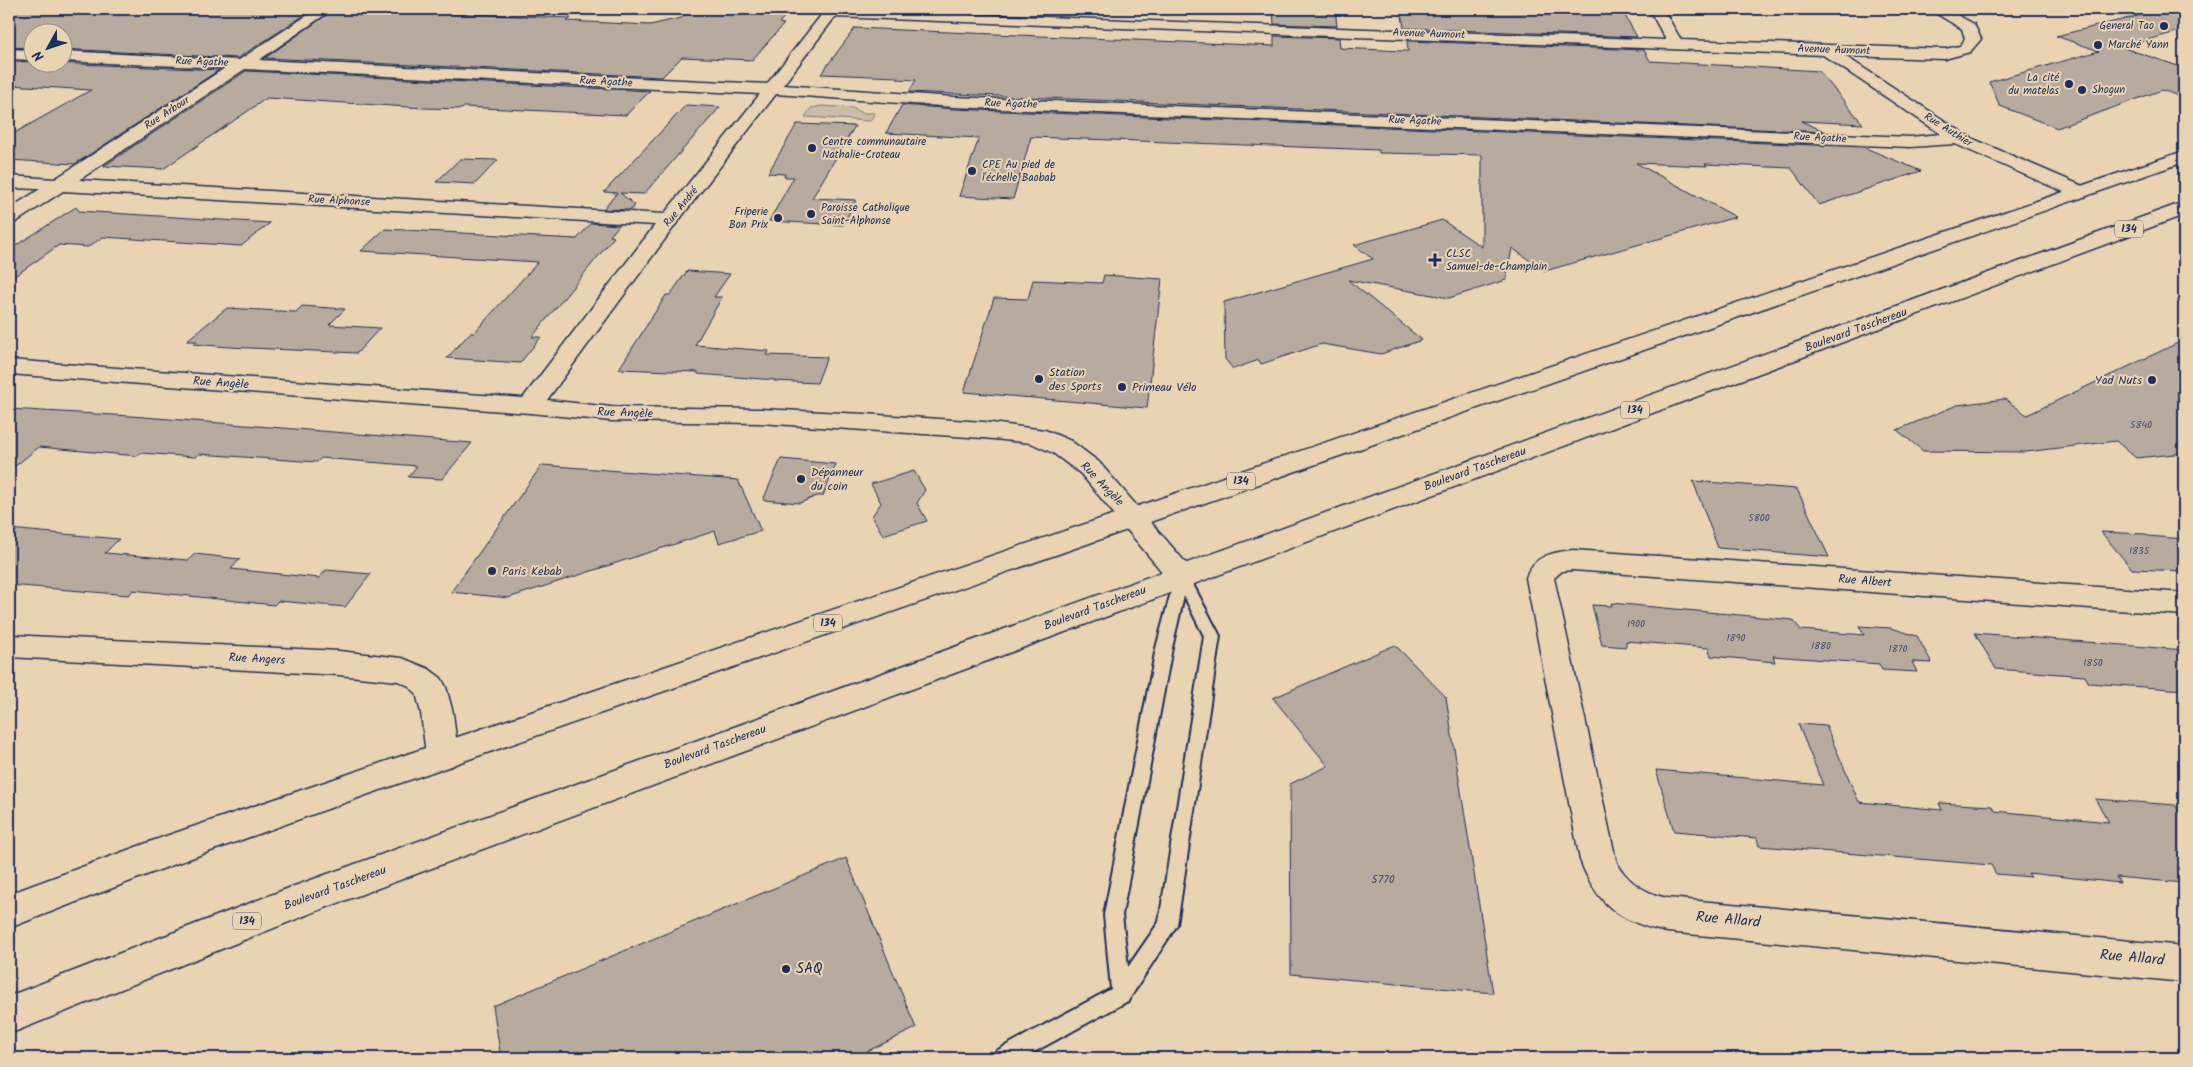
<svg xmlns="http://www.w3.org/2000/svg" width="2193" height="1067" viewBox="0 0 2193 1067" font-family="Kalam,sans-serif">
<style>
.green{fill:#ccbba7;stroke:#747582}
.building{fill:#b7aa9e;stroke:#1b2f5e}
.lines{fill:none;stroke-linecap:round;stroke-linejoin:round}
.service-casing{stroke:#1b2f5e;stroke-width:4}
.minor-casing{stroke:#1b2f5e;stroke-width:3}
.primary-casing{stroke:#1b2f5e;stroke-width:3}
.service{fill:#ead3b3;fill-rule:evenodd}
.minor{fill:#ead3b3;fill-rule:evenodd}
.primary{fill:#ead3b3;fill-rule:evenodd}
.poi-dot{fill:#1b2f5e;stroke:#ead3b3;stroke-width:2}
.labels{text-anchor:middle;dominant-baseline:central;stroke-width:4;stroke-linejoin:round;paint-order:stroke}
.number-label{font-size:10px;fill:#424e6e}
.far-poi-label{font-size:11px;fill:#1b2f5e;stroke:#ead3b3;text-anchor:start}
.far-street-label{font-size:11px;fill:#1b2f5e;stroke:#ead3b3}
.shield{fill:#ead3b3;stroke:#596078;stroke-width:1}
.shield-label{font-size:11px;font-weight:bold;fill:#1b2f5e}
.street-label{font-size:12px;fill:#1b2f5e;stroke:#ead3b3}
.poi-label{font-size:12px;fill:#1b2f5e;stroke:#ead3b3;text-anchor:start}
.near-number-label{font-size:12px;fill:#424e6e}
.near-street-label{font-size:15px;fill:#1b2f5e;stroke:#ead3b3}
.near-poi-label{font-size:15px;fill:#1b2f5e;stroke:#ead3b3;text-anchor:start}
</style>
<rect width="100%" height="100%" fill="#ead3b3"/>
<filter id="ink" filterUnits="userSpaceOnUse"><feTurbulence type="fractalNoise" baseFrequency=".02" numOctaves="2"/><feDisplacementMap in="SourceGraphic" scale="10" xChannelSelector="R" yChannelSelector="G"/><feConvolveMatrix kernelMatrix="1 2 1 2 8 2 1 2 1" color-interpolation-filters="sRGB"/></filter>
<g filter="url(#ink)">
<!-- green -->
<path class="green" d="M822 106 852 108 862 113H875L870 121 805 117 811 108Z"/>
<!-- building -->
<path class="building" d="M9 9H314L238 58 62 49V32H32V48L9 47Z
M335 9 571 18 567 21 650 25 681 18 695 9H791L779 23 784 24 752 60 682 57 662 77 265 58Z
M1273 9H1335L1337 26 1274 24Z
M1401 9 1624 14 1637 37 1404 28Z
M2166 9H2184V30L2121 47 2184 68V98L2162 90 2057 128 2000 106 1989 82 2099 51 2056 36Z
M855 28 1274 46V36L1339 38 1340 48 1403 51H1408L1407 41 1644 50 1650 61 1819 71 1863 124 1801 121 1826 132 909 92 916 80 897 79 898 77 821 74Z
M9 61 32 62 219 70 75 164 9 160V136L91 90 9 85Z
M246 71 650 91 626 115 464 107 462 109 424 108 267 98 163 169 104 166Z
M686 105 720 107 644 194 620 193 635 205 631 210 603 209 617 193 604 192Z
M902 105 954 109 1863 147 1921 171 1819 205 1791 168 1705 164 1707 166 1636 163 1736 217 1545 271 1512 248 1506 280 1449 298 1348 280 1422 340 1381 354 1322 344 1261 364 1259 360 1233 369 1225 359 1224 302 1373 259 1354 245 1442 220 1482 247V155L1379 153V150L1031 137 1013 199 959 196 979 138 886 133Z
M797 124 855 126 812 198 856 200 843 225 769 221 794 177H784L785 174 768 173Z
M460 159 498 160 475 184 436 182Z
M76 207 79 211 270 223 241 246 103 237 88 247 59 245 9 280V250Z
M591 223 619 225 610 236 614 237 532 337H541L520 363 447 358 470 333H474L538 262 361 251 385 229 577 239Z
M687 271 730 274 714 297H722L695 345 769 351 767 355 827 357 817 383 774 381 775 380 698 374V372L619 369 666 295H670Z
M1104 275 1162 279 1147 408 964 392 994 298 1028 299 1033 280 1102 283Z
M302 306 345 309 329 325 380 328 357 353 229 347 193 344 197 341H186L227 308 296 312Z
M2184 340V453L2136 458 2116 441 2026 452 1923 451 1897 430 1957 405 2005 399 2027 415Z
M9 409 131 416 472 443 442 479 408 477 417 466 321 458 317 462 199 454 195 457 141 453 137 456 39 447 9 471Z
M781 459 836 464 823 496H817L800 503 763 500Z
M542 465 738 480 761 531 719 543 715 531 508 598 451 592Z
M914 471 925 490 917 503 927 521 883 535 872 516 881 503 871 484Z
M1693 481 1797 489 1829 557 1718 548Z
M9 529 119 539 105 553 188 560 195 554 240 559 231 569 319 578 326 570 371 574 345 607 278 601 274 605 133 590 129 595 9 585Z
M2101 532 2146 534 2148 536 2184 539V571L2132 569Z
M1611 603 1793 620 1801 630 1864 635 1859 626 1891 628 1917 636 1932 663 1912 662 1917 672 1882 670 1879 664 1773 656 1775 662 1711 656 1708 648 1626 641V647L1602 645 1592 605 1612 606Z
M1975 633 2184 650V690L2089 683 2085 676 1996 669Z
M1395 645 1446 697 1493 993 1291 974 1290 784 1328 766 1273 698Z
M1798 724 1826 726 1859 802 1942 810 1939 803 1992 806 1995 811 2109 822 2095 799 2175 805 2184 819V883L2116 877 2120 883 2028 873 2031 877 1996 874 1991 865 1759 846 1757 838 1674 831 1656 770 1823 785Z
M846 858 916 1028 853 1058H501L493 1006Z"/>
<g class="lines">
<defs>
<path id="service" d="M1182 572 1187 573 1220 636 1177 925 1128 1001 1023 1058H993L996 1051 1111 989 1104 915 1156 648 1175 577 1177 573ZM1184 596 1204 636 1159 922 1128 967 1122 915 1172 648Z"/>
<path id="minor" d="M317 9H333L259 60 767 84 826 9 1666 40 1649 9H1663L1681 40 1945 49 1960 46 1965 39 1962 29 1929 9H1946L1974 24 1981 39 1970 52 1945 59 1845 56 1971 138 2087 188 2090 192 2087 196 2080 198 2073 196 1955 144 1910 147 954 107 776 94 676 224 547 400 611 407 760 409 864 414 984 422 1045 430 1071 441 1099 462 1192 570 1196 577 1192 584 1182 587 1172 584 1081 474 1053 453 1031 443 984 438 864 430 760 423 611 421 530 413 9 374V360L523 398 655 225 63 191 16 222 9 224V209L40 189 9 188V176L55 179 225 68 62 61V51L239 60ZM835 17 1823 55 1941 134 1910 137 954 97 783 85ZM245 69 760 94 664 214 79 180Z
M9 49 32 50V60L9 59Z
M1573 550 2184 593V615L1573 570 1562 571 1554 578 1616 860C1625 881 1645 893 1667 898L2184 946V982L1667 932C1620 922 1597 905 1580 860L1526 578C1532 556 1553 552 1573 550Z
M9 635 339 651 402 658 429 669 441 678 446 687 453 713 458 755 454 765 442 769 430 765 426 755 421 713 416 693 407 685 398 681 339 675 9 657Z"/>
<path id="primary" d="M2184 151V162L369 794 175 864 9 928V894L163 837Z
M2184 202V215L314 912 9 1034V996L289 888Z"/>
</defs>
<!-- service casing -->
<use href="#service" class="service-casing"/>
<!-- minor casing -->
<use href="#minor" class="minor-casing"/>
<!-- primary casing -->
<use href="#primary" class="primary-casing"/>
<!-- service -->
<use href="#service" class="service"/>
<!-- minor -->
<use href="#minor" class="minor"/>
<!-- primary -->
<use href="#primary" class="primary"/>
</g>
</g>
<!-- markers -->
<g class="poi-dot">
<circle cx="2164" cy="26" r="5"/>
<circle cx="2098" cy="45" r="5"/>
<circle cx="2069" cy="84" r="5"/>
<circle cx="2082" cy="90" r="5"/>
<circle cx="812" cy="148" r="5"/>
<circle cx="972" cy="171" r="5"/>
<circle cx="811" cy="214" r="5"/>
<circle cx="778" cy="218" r="5"/>
<path d="M1432.5 252.5h5v5h5v5h-5v5h-5v-5h-5v-5h5z"/>
<circle cx="1039" cy="379" r="5"/>
<circle cx="2152" cy="380" r="5"/>
<circle cx="1122" cy="387" r="5"/>
<circle cx="801" cy="479" r="5"/>
<circle cx="492" cy="571" r="5"/>
<circle cx="786" cy="969" r="5"/>
</g>
<g class="labels">
<!-- number labels -->
<g class="number-label">
<text x="2141" y="425">5840</text>
<text x="1759" y="518">5800</text>
<text x="2139" y="551">1835</text>
<text x="1636" y="624">1900</text>
<text x="1736" y="638">1890</text>
<text x="1821" y="646">1880</text>
<text x="1898" y="649">1870</text>
<text x="2093" y="663">1850</text>
</g>
<!-- far-poi labels -->
<g class="far-poi-label">
<text x="2154" y="26" text-anchor="end">General Tao</text>
<text x="2108" y="45">Marché Yann</text>
<text x="2059" y="78" text-anchor="end">La cité<tspan x="2059" dy="13">du matelas</tspan></text>
<text x="2092" y="90">Shogun</text>
<text x="822" y="142">Centre communautaire<tspan x="822" dy="13">Nathalie-Croteau</tspan></text>
<text x="982" y="165">CPE Au pied de<tspan x="982" dy="13">l'échelle Baobab</tspan></text>
<text x="821" y="208">Paroisse Catholique<tspan x="821" dy="13">Saint-Alphonse</tspan></text>
<text x="768" y="212" text-anchor="end">Friperie<tspan x="768" dy="13">Bon Prix</tspan></text>
<text x="1446" y="254">CLSC<tspan x="1446" dy="13">Samuel-de-Champlain</tspan></text>
</g>
<!-- far-street labels -->
<g class="far-street-label">
<text transform="translate(1429 34) rotate(2)">Avenue Aumont</text>
<text transform="translate(1834 50) rotate(2)">Avenue Aumont</text>
<text transform="translate(202 62) rotate(2)">Rue Agathe</text>
<text transform="translate(606 82) rotate(3)">Rue Agathe</text>
<text transform="translate(1011 104) rotate(2)">Rue Agathe</text>
<text transform="translate(167 113) rotate(-33)">Rue Arbour</text>
<text transform="translate(1415 121) rotate(2)">Rue Agathe</text>
<text transform="translate(1948 130) rotate(32)">Rue Authier</text>
<text transform="translate(1820 138) rotate(3)">Rue Agathe</text>
<text transform="translate(339 201) rotate(3)">Rue Alphonse</text>
<text transform="translate(681 207) rotate(-51)">Rue André</text>
</g>
<!-- shield labels -->
<g class="shield">
<rect x="2115" y="220.5" width="28" height="17" rx="4"/>
<rect x="1621" y="401.5" width="28" height="17" rx="4"/>
<rect x="1227" y="472.5" width="28" height="17" rx="4"/>
<rect x="814" y="614.5" width="28" height="17" rx="4"/>
<rect x="233" y="912.5" width="28" height="17" rx="4"/>
</g>
<g class="shield-label">
<text x="2129" y="229">134</text>
<text x="1635" y="410">134</text>
<text x="1241" y="481">134</text>
<text x="828" y="623">134</text>
<text x="247" y="921">134</text>
</g>
<!-- street labels -->
<g class="street-label">
<text transform="translate(1856 330) rotate(-20)">Boulevard Taschereau</text>
<text transform="translate(221 383) rotate(4)">Rue Angèle</text>
<text transform="translate(625 413) rotate(2)">Rue Angèle</text>
<text transform="translate(1475 469) rotate(-20)">Boulevard Taschereau</text>
<text transform="translate(1102 484) rotate(46)">Rue Angèle</text>
<text transform="translate(1865 581) rotate(4)">Rue Albert</text>
<text transform="translate(1095 608) rotate(-20)">Boulevard Taschereau</text>
<text transform="translate(257 659) rotate(3)">Rue Angers</text>
<text transform="translate(715 747) rotate(-20)">Boulevard Taschereau</text>
<text transform="translate(335 888) rotate(-20)">Boulevard Taschereau</text>
</g>
<!-- poi labels -->
<g class="poi-label">
<text x="1049" y="372">Station<tspan x="1049" dy="14">des Sports</tspan></text>
<text x="2142" y="380" text-anchor="end">Yad Nuts</text>
<text x="1132" y="387">Primeau Vélo</text>
<text x="811" y="472">Dépanneur<tspan x="811" dy="14">du coin</tspan></text>
<text x="502" y="571">Paris Kebab</text>
</g>
<!-- near-number labels -->
<g class="near-number-label">
<text x="1383" y="879">5770</text>
</g>
<!-- near-street labels -->
<g class="near-street-label">
<text transform="translate(1728 920) rotate(5)">Rue Allard</text>
<text transform="translate(2132 958) rotate(5)">Rue Allard</text>
</g>
<!-- near-poi labels -->
<g class="near-poi-label">
<text x="796" y="969">SAQ</text>
</g>
</g>
<!-- margin -->
<rect width="2193" height="1067" fill="none" stroke="#ead3b3" stroke-width="30"/>
<rect x="15" y="15" width="2163" height="1037" fill="none" stroke="#1b2f5e" stroke-width="2" filter="url(#ink)"/>
<!-- north arrow -->
<g transform="translate(48 48) rotate(230)"><circle r="24" fill="#ead3b3" stroke="#979191"/>
<path d="M0-4L9 19L0 12L-9 19Z" fill="#1b2f5e"/>
<text y="-8" font-size="14" font-weight="bold" text-anchor="middle" fill="#1b2f5e">N</text>
</g>
</svg>
